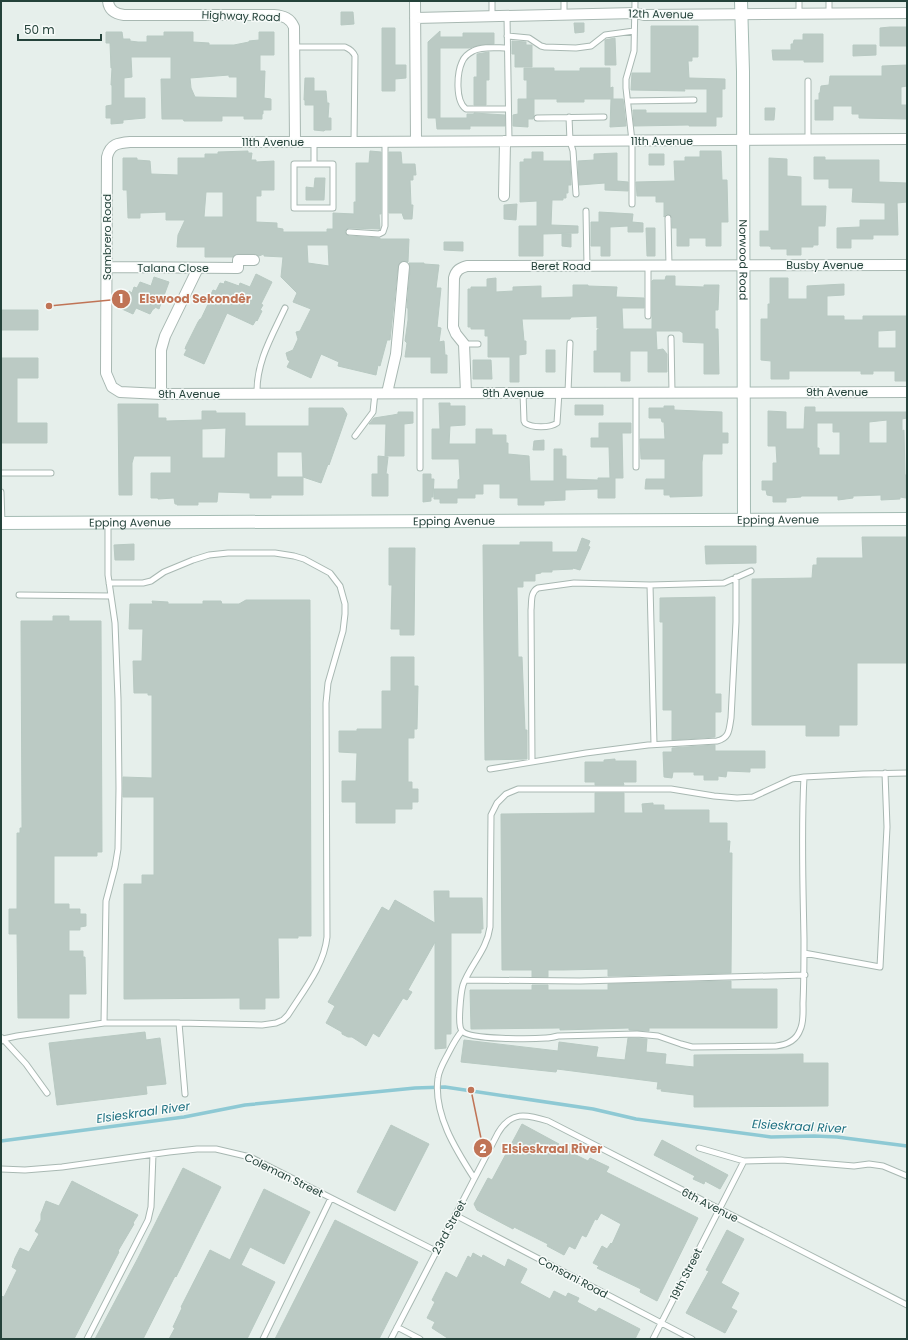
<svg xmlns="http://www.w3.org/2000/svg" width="908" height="1340" viewBox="0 0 908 1340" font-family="Poppins,sans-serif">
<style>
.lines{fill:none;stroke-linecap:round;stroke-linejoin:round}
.stream{stroke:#8ec9d4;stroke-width:3.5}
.building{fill:#bbcac4;stroke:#b8c9c2;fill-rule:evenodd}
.lane-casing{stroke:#a8b8b2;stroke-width:7}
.street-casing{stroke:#a8b8b2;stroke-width:12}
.secondary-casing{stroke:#a4bbb3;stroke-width:14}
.lane{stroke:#fff;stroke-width:5}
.street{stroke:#fff;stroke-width:10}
.secondary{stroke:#fff;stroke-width:12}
.labels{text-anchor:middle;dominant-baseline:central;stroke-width:3;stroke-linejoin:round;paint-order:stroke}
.street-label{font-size:11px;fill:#24423a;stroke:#f7fbf9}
.water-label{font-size:12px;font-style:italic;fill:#1c6f80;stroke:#f7fbf9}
.leader{fill:none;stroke:#c07456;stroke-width:1.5}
.callout-dot{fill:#c07456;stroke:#f7fbf9;stroke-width:1.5}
.mark-label{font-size:12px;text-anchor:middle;font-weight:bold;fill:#fff}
.callout-label{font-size:12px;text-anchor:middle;font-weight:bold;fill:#c07456;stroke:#f7fbf9;stroke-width:3;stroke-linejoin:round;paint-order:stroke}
</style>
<rect width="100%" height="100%" fill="#e6efeb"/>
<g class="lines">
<!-- stream -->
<path class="stream" d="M1 1141 184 1117 245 1105 415 1088 445 1087 593 1109 636 1119 771 1137 814 1136 837 1137 907 1146"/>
</g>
<!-- building -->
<path class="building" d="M341 12H353L354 24 341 25Z
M574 23H584V32L575 33Z
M651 26H698V57H692V61H688L689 78 725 79V89H722V117H716V126H689V125L634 126 633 110H646V113H707V89H684L685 91 631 90 632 73H651Z
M890 27H907V46H880V28Z
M382 28H395V65H406V78L395 79V91H382Z
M440 31V37H463V33H494V44L480 45 469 48H440V118H467V114H474V113L505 115V126H470V129H437L436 118H428V42Z
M106 32H122L123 39H130V41L138 42H147V36H164V32H193V42L209 43V45H234L249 42V41L259 40V32H274V55H260V71H265L264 98 271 99V110H263V114H262V119H244V116H222V121H184L183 119H162L161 79H171V57H131L132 77 124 78V98H145V118L123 120V123L111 124V118H106V106L112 105V85H111L112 68H111L110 43H106ZM229 75V77H237V98L195 97 191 88 190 78Z
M803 34H823V62H804V60H773L772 50H791V44H793L794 40H803Z
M615 38 616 65H605V40Z
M512 41 526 42V45H532V67H515V54H512Z
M853 45H876V55L853 56Z
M489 52V80H486V105H474V77H477V54Z
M907 65V86L901 87V105H907V119L859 118V114H852V106H833V120H815V100H819V93H820L821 86 829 85 830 76H882V66Z
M524 68H554V71H580V68H610V88L613 87V99H584V102H557V99H527V80H524Z
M305 78H314V91H326L327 103H329L328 118H331V130H325L324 131 314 130V105H305V100H304Z
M518 99H534V115L533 119H528V127L513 126V115L518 114Z
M611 99H623L626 126 610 127Z
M765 108H775L774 120H765Z
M248 151V153H252L251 160H256V162L274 161V190H261V196H256V222L277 223V228L283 229V232H327V229H333V213L354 214V202H356V163H369L370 151 381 152V214H379L380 229 349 228 346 229 345 232 349 236 380 238V239H409L408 262 402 261 398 266 390 340H387L380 366 378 365 376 375 338 366 339 362 321 354 311 378 287 367 290 361 288 360 286 353 293 350 298 339 296 332 300 331 311 309 293 302 297 293 298 294 281 277 283 257 264 256V254L259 256 254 254H238L233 257H205V247H177L178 235 185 220H166V212L141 213H140V218H128L127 190H123V158H137V160L150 161 151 174 178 175V158H205V154H218V152ZM206 192H223V217H204ZM307 245H328L329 266 308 263Z
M700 151H721L722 180H727L728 222H721V246H706V238H689V246H677V228H672V218L670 215 666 214 664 217V202H656V196H637L636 182 675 181 674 161H685V157H700Z
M389 152H401L402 164H415L416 175H413V180H410L411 205H413L412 219H404L402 213H389Z
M532 152H543V161H570L571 185H568V193H566V198H563V200H552L551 225 578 226V233L543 234V256H519V226H537V201L520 202V162H524V159H532Z
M617 153V181L628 182V191L605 190V183L579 185 578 161 594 160V154Z
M649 154H664V165H649Z
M814 157H825V160H879V182L907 183V202L897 203 898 235H873V239H851V248H837V228L860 227V220H885V203L852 202 853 188H829V179H814Z
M769 158 787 159V176L801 177V206H826L825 226H818V245H813V247H801V255H787V249H771V247L769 246H760V231H769Z
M315 178H325L324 200H306V187L314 188Z
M517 204 516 220 504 219V205Z
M599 212 633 214 632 222 643 223V232H628V226L610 227V256H601V246H591V222H599Z
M646 228H655V256H647Z
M562 234H571V247L562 246Z
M444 242H463V251L444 250Z
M409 263H424V264L439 265 436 288H441L437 327 441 328 439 342 444 341 445 355H447V373H431V357H405L407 343 405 341 408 320V308H407L410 268Z
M256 274 272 282 261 304 263 305 260 310 262 311 257 321 256 320 253 325 227 313 204 364 184 355 187 349H185L186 346 198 322 200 319H201L210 300 209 299 213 290 216 291 220 283 224 284 225 281 239 286 240 283 250 287Z
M666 276H675V286L704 287V285H719L718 310H715V329H718L719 374H704V343L683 342V333L680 331H656L657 350 663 349 667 354V372H648V351H630V381H621V372H594V351H597V330L600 328H597V316L571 317 570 319H522L524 341H526V354L519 355V382H510V357H488V336H485V329H471V327H468V289H471V287H487V279L496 278V292L513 291V287L541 286V298L573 297V285H588V286L617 287 616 297 644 298V308H622L623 329H652V281L653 280H665Z
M154 277 169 282 159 309 155 307 154 309H153L150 314 136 308 133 314 122 309 129 291 132 293 134 287 137 288 140 282 151 286Z
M770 278H788V299H807V286L844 284V295L827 296V316H844V320H863V316H907V381H895V371H873V374H861V371H789V379H771V361L761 360V319H768V304H770ZM896 330V348H878V331Z
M1 310H38V330H1Z
M546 350H555V372H546Z
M1 358H38V378H17V423H47V443H1Z
M473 360H491L492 379H473Z
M439 403H450V406H465V425L450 426 449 444H476V429H492V435H506V443H508V454L529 456 530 481H554V449H562V456H566V479L598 480V478H610L609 447H591V438H599V423H631V433H622L623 478H615V498H598V489L565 490V500L544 501V505H518V498H500V484H483V494H475V498H457V503H440V499H434V489H458V480L460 479 459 459H432V429H440Z
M118 404H158V418H166V421L202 420V411H216V413H245V426H309V408H343L347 414 329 465 328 464 321 483 303 477 302 452H277V477H303V495H271V498H250V493L218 492 217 502H198V505H177V504H175L174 498 158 499V498H151V473H171V456H134L132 463V495H119ZM226 428 225 458H202V429Z
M575 405H603V415H575Z
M664 406H674V410L722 412V433H728V443H722V454H703L702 462V496L670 497V495H664V489H645L646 479H665V459H641L640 439H665L664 422H662L661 418H649V408H664Z
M805 407H815V412H907V418L902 419V431L904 430 905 475H906V498L900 497V499L881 500V495L853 496V498L838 500V496H801V497L786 498V502H773V496L767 495 766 490H762V481H773V463H777L776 446H768V411L786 412V429H804ZM887 420V443H869V422ZM817 423H833V432H840V455H819V448H817Z
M398 412H413V423L404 424V456H385L386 424H369L374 418 393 415 398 414Z
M544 440V450H533L534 441Z
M378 456 388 457 386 474H388V496H372V474H378Z
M423 474H431V479H434L433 497H431V501L423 502Z
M862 537H907V663H857V725H839V736H806V725H752V579L812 578 813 565H817V558H863Z
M582 538 590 541 588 546 590 547 580 570 573 568V569L552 570V572H541V573L535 574V581H523V587H517L518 657H522L525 730H527V759L485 760 483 545H520V542H552V552H577Z
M134 544V560H115L114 545Z
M705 546H756V563L706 564Z
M389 548H415L414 635H400V629H391L392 585H389Z
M715 597V694H721V712H715V737L672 740V710H663V622H660V598Z
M246 600H310L311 936H298V938H278L279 998H265V1009H240V998L124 999V884H142V875H154V797H123V777L152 778V695H148V693H134L133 661H142L143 629H129L130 604H153L152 601 168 602V604H203V601H221L222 604H239Z
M53 616H69V621H101L102 852H97V856H54V904H69V909H80V914H86V926L80 927V930H69V951H83V957H85L86 994H69V1018H18L17 934H9V909H17V833H20V828H22L21 621H53Z
M391 657H414V686H418L417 729H414V738H408V782H412V789H418V802H412V809H395V823H356V802H342V781H356L357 753 339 752V731H357V729H382V691H391Z
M715 745V751H765V768H750V772L727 771 726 777 718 776V780H704V775H694V772H673L672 778 664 777 663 752H672V748Z
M615 759V761H636V782H623L624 785H595V782H585V762H604V760Z
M595 793H624V813H643L642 804 653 803V805H664V810H709V823H727V841H730L729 853H732L731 973 608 976V969L563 970H548V977H532V970H502L501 814 595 813Z
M434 891H449V898H482L483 929H481V933H451V1034H446V1048L435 1049V942L408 990 412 992 407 1000 403 998 379 1037 373 1033 366 1046 352 1037H348L342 1034V1032L326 1023 335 1006 328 1002 382 907 389 911 395 900 435 923Z
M731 981V989H777V1028H649V1031L629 1030V1028L560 1030V1028L471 1029 470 990H532V985H548V990H608V984Z
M145 1032 146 1040 160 1038 166 1084 146 1086 147 1094 57 1105 49 1043Z
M628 1038 647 1039 646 1052 666 1054 665 1064 694 1067V1055L803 1054V1063H828V1106L694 1107V1095L661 1091 662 1089H657L658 1082 557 1069 556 1072 461 1062 464 1040 558 1051 559 1042 598 1047 596 1057 625 1060Z
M522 1124 559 1144 558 1146 588 1161 590 1158 609 1167 606 1172 698 1218 657 1301 640 1292 641 1289 597 1268 599 1266 593 1263 602 1246 607 1249 611 1243 612 1244 621 1224 601 1213 597 1220 595 1219 586 1237 582 1235 575 1249 569 1246 564 1255 547 1246 548 1244 514 1227 513 1229 477 1210 474 1204 488 1178 492 1180Z
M391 1125 429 1144 395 1211 357 1192Z
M662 1140 728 1175 720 1189 705 1181 704 1184 693 1179 695 1176 654 1155Z
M183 1168 221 1187 176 1277 175 1276 143 1339H95L138 1258Z
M72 1181 138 1215 133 1223 134 1224 118 1251 119 1252 74 1339H1V1296L4 1297 17 1270 12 1267 15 1258 20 1248 29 1252 39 1234 35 1231 41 1220V1214L46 1201 59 1206Z
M264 1189 310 1212 284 1264 250 1247 241 1265 275 1282 247 1339H169L175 1328 173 1327 182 1308 181 1307 210 1250 230 1260Z
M335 1220 418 1262 379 1339H275Z
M727 1230 744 1239 721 1283 739 1293 731 1308 737 1311 725 1333 686 1313 709 1271 706 1270Z
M473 1253 482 1258 483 1255 505 1267 508 1259 527 1269 520 1283 550 1299 554 1291 566 1297 568 1293 579 1298 577 1302 596 1312 599 1308 640 1329 635 1339H449L432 1328 435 1322 427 1318 435 1302 432 1300 446 1272 457 1278 468 1256 471 1258Z"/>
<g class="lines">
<defs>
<path id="lane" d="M492 1V17
M829 1V13
M799 14V1
M564 15V1
M507 16 509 141
M507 36 529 38 541 46 545 47 576 48 591 46 605 35 634 31
M295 47H345C350 49 353 51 355 56L354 142
M507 48C497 48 482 46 473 51 469 53 464 57 462 62 457 73 455 101 466 109H508
M628 101 694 100
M569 117 570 141 573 151 576 194
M537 118 604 117
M808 140V81
M294 164H333V208H294Z
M314 164V142
M632 204V141L626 88V79L634 51 635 1
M586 211 587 266
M668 218 669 266
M349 232 379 234 383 232 385 226V142
M648 316V266
M671 338 672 392
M464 344H478
M568 392 570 343
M636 392V467
M420 393V468
M523 393 524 421 525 423C532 428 550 428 557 423L559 392
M257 394C256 362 272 336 285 308
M355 436 373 412 375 393
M1 473H51
M1 492 2 523
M650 585 654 744
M19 595 111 596
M532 762 531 610C532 602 530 592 538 588L574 583 650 585 724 583 751 571
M490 769 586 753 648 745 717 741C730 738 729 729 731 718L736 622V577
M804 777C801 831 803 885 804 939 804 961 804 982 803 1003 803 1012 804 1022 800 1030 796 1041 785 1045 776 1046L692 1047 681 1044 658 1036 637 1034 558 1036C554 1037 550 1038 546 1038 533 1039 469 1040 462 1031 457 1026 461 992 463 985 470 965 487 950 490 927L491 815 497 803 506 794 518 789H671L714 796 737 798 753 797 792 779 804 777 863 774 907 773
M804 953 880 967 887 827 885 773
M466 980 580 981 805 975
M104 1023 106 901 115 867 118 849 119 788 118 699 115 623 108 575V522
M179 1023 185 1094
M462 1031C456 1038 453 1044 449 1052 445 1060 439 1069 438 1078 433 1114 456 1150 474 1178
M2 1038 26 1064 47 1093
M1 1041 3 1039 17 1036 104 1023H179L262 1025 276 1023 283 1020 288 1015C303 991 324 966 327 937L326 703 328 683 343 631 345 614V604L340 586 330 573 304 559 294 556 275 553H228L209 555 193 560 164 572 151 581 143 583H109
M699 1148 744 1161
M1 1169 25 1170 62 1167 169 1152 197 1149H216L250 1157 436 1251
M455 1215 692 1339
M397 1327 420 1339
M87 1339 148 1220 151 1207 153 1154
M263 1339 331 1198
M391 1339 498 1133C511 1111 526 1114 548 1121L907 1305
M653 1339 744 1161 782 1160 854 1166 869 1164 883 1166 907 1176"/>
<path id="street" d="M108 1C109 11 116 14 124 15H274C284 16 290 18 294 27L295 141
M415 1 416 141
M415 18 635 13 644 15 907 13
M907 139 354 142H130C118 143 110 144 107 157L106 373 112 387 120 392 161 394 907 392
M504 196 505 141
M107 267 238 268V260H254
M387 393 396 354 404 267
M466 393 464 344 456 334 453 327 454 278C456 270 460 268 467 266L907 265
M161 394V350L165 336 198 268"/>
<g id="secondary">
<path id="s1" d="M741 1 743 72 744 519"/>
<path id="s2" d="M1 523 907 519"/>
</g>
</defs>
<!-- lane casing -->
<use href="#lane" class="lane-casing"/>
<!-- street casing -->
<use href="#street" class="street-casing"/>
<!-- secondary casing -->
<use href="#secondary" class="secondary-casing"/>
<!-- lane -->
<use href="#lane" class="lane"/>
<!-- street -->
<use href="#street" class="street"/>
<!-- secondary -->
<use href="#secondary" class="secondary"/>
</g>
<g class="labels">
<!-- street labels -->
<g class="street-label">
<text transform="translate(661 14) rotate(1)">12th Avenue</text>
<text transform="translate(241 16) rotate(2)">Highway Road</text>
<text x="662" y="141">11th Avenue</text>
<text x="273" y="142">11th Avenue</text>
<text transform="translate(107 237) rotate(-90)">Sambrero Road</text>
<text stroke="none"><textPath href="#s1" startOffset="259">Norwood Road</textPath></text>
<text x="825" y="265">Busby Avenue</text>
<text x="561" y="266">Beret Road</text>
<text x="173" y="268">Talana Close</text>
<text x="837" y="392">9th Avenue</text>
<text x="513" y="393">9th Avenue</text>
<text x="189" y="394">9th Avenue</text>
<text stroke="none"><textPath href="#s2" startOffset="777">Epping Avenue</textPath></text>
<text stroke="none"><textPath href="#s2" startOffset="453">Epping Avenue</textPath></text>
<text stroke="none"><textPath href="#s2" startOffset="129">Epping Avenue</textPath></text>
<text transform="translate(284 1175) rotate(26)">Coleman Street</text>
<text transform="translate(710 1205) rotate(27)">6th Avenue</text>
<text transform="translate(449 1227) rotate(-62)">23rd Street</text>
<text transform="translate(686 1274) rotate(-63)">19th Street</text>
<text transform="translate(573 1277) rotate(28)">Consani Road</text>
</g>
<!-- water labels -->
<g class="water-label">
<text transform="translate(143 1112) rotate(-8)">Elsieskraal River</text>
<text transform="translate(799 1126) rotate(3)">Elsieskraal River</text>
</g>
</g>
<!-- callouts -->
<path class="leader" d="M49 306L121 299M471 1090L483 1148"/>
<g class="callout-dot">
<circle cx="49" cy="306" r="4"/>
<circle cx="471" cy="1090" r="4"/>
<circle cx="121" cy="299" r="10"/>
<circle cx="483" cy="1148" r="10"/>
</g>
<g class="mark-label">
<text x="121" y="303">1</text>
<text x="483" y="1153">2</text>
</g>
<g class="callout-label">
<text x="195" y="303">Elswood Sekondêr</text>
<text x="552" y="1153">Elsieskraal River</text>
</g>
<!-- border -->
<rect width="908" height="1340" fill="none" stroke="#24423a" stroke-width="4"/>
<!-- scale -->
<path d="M18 34v6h83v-6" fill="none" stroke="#24423a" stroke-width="2"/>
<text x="24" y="34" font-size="12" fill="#24423a" stroke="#f7fbf9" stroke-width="3" paint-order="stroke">50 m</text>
</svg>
